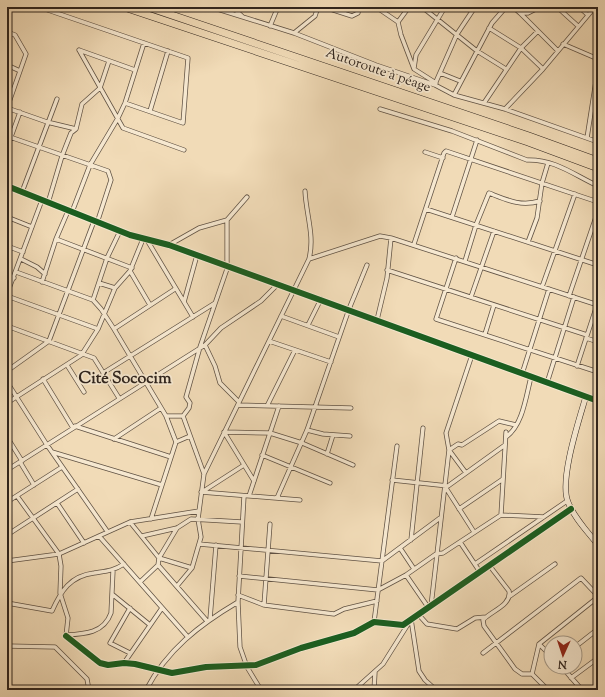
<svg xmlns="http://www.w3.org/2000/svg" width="605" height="697" viewBox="0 0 605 697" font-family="'Sorts Mill Goudy',serif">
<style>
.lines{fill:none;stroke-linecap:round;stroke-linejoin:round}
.street-casing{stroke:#605244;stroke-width:5}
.secondary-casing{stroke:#2f241d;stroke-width:6}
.highway-casing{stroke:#2f241d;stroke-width:8}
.street{stroke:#f6e8d0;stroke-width:3.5}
.secondary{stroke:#f6e8d0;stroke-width:5}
.highway{stroke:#f1dbb7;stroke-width:7}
.cycleway-casing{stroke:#f6e8d0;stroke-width:8}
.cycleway{stroke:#1b5e20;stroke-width:6}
.labels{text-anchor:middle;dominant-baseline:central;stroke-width:3.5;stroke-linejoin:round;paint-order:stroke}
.street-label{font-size:14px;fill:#2f241d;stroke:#f6e8d0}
.quarter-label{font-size:16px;font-weight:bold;fill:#2f241d;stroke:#f6e8d0}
</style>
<rect width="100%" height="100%" fill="#f1dbb7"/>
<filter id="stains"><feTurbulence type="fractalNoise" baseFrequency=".005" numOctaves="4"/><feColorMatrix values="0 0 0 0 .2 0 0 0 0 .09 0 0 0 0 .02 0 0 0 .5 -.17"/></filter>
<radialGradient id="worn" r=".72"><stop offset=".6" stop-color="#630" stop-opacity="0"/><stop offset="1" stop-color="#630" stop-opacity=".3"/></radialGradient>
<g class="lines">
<defs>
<path id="street" d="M39 7 188 58 183 123 125 103
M211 7 294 33 376 65 435 85 454 95 505 109 598 142
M232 7 243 17
M324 7 352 16 358 13 359 7
M376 7 398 22
M409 7 398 22 401 35 414 69 436 83
M422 7 477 51 506 69
M513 7 520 13H528L540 7
M557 7 578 26
M579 7 588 15
M520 13 558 51
M270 26 278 7
M489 28 521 48 543 69
M7 32 15 35 26 54 7 108
M294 33 315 16 318 7
M563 44 598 59
M79 50 123 128 184 150
M79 50 135 70
M7 65 20 71
M414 68 416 55 445 7
M440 73 460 81
M435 84 457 34 475 7
M454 95 492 23 506 7
M484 103 521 48 538 31
M7 108 47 122 76 129
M380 109 452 131 527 160C555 159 574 175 598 186
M505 109 543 69 595 7
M150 111 168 51
M7 136 108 171 111 180 97 223
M587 138 598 68
M7 148 20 112
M425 152 443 158
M22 192 57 99
M48 203 62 156 71 133 76 129 82 104 100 88 109 61
M426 209 598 265
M72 212 90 165 118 118 125 103 144 43
M7 217 32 227
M452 217 477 140
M227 220V266
M56 239 132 268
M143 239 130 271 150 305
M147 240 193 317
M528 242 537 218 542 183 548 163
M414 244 444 153 446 151 598 202
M169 245 199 228 227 220 247 197
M7 246 23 252
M456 258 436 319 598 372
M21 259 37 267 45 274
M309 259 380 236 391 238 598 305
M465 261 476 225 489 193C507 200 521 207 540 201
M387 270 587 335
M16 272 93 300 101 309 114 329 166 416 176 442 151 519
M7 275 14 278
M42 282 56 239 68 211
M99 283 115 288
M542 287 575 194
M7 294 42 200
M7 296 98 329 82 354
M569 296 598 211
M471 297 494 231
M93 300 107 258 120 231
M184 302 197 255
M281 316 339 337
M377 320 387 278 391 238
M308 325 321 299
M7 326 94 358 119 398
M98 329 115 288 130 271
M114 329 175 289
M485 334 494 305
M586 338 598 342
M269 341 331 362
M205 345 215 366 220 383 239 402
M67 365 84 392
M577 366 597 305
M7 371 49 341 94 221
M103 373 215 303
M522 374 549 289
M43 379 73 428
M7 382 47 445 107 531
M547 383 574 297
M7 403 83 354
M238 405 351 408
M267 406 295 350
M166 416H183L189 408 190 403 186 397 200 347 228 266
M183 416 204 474
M75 426 171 457
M307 430 323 434 350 436
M224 432 270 433 302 443 353 465
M224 432 254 481
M7 437 22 461
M506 437C523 425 526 396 531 377
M114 439 161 408
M176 442 190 436
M449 450 458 444 462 445 499 421 516 425
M449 450 466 473
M52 452 162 485
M327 454 333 435
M262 455 330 483
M20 462 34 485
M7 470 205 345 221 328 261 301 278 284
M392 480 448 486 505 445
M444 485 474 532
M201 492 300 500
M202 492 244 465
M17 496 59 554 61 566 60 593 68 618 66 636
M244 496 238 602 240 647 247 667 261 690
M249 496 279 406
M277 498 307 430 349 309 367 265
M7 502 62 467
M57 503 84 543
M459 509 503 479
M501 515 506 432
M130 522 159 558 192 568
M7 535 78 489
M99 536 187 636
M142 536 177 528 191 519 242 522
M411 540 423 428
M460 542 480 572
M199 544 382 561 440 518
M400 548 414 569
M7 561 59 554 130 522 199 511
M475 564 567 501
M158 565 207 621
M489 565 509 591C512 605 491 611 483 620L484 626 515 669 522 674H532L548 690
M406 575 428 607
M239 576 378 590 406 575 436 554 443 553 501 515 544 517
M140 582 158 565 159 558 177 528
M177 586 192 568 201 537 198 519 204 474 309 259C315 236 306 214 305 191
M112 594 150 625
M238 595 264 605 334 614 344 609 377 601
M510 596 555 564
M7 603 52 611C61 591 70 576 94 573 107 571 113 571 124 564
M264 605 270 524
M431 606 449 450 446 433 472 355
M130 608 110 643 130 653
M418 614 427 624 457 629 475 618 486 617
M210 619 216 545
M411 619 419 671 425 680 436 690
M374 622 397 446
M66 635C85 634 104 633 111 613L113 571
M66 636 100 663 108 665 124 663 135 664 172 673 206 667 256 665 301 648 354 633 374 622 403 625 571 509
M539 644 551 656
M7 646 55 647 87 679 89 690
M575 647 598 629
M483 653 581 578 598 596
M124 663 162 608
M562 667 582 690
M532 674 539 644 598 597
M571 678 598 658
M146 690C167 650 199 625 238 602
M354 690 383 664 410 621
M374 690 375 672"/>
<path id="secondary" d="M7 186 130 235 169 245 598 401
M586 396C579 420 559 480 568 502 574 518 588 532 598 545"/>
<path id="highway" d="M124 7 528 142 598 168
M148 7 529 136 598 161"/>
</defs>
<!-- street casing -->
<use href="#street" class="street-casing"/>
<!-- secondary casing -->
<use href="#secondary" class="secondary-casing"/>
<!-- highway casing -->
<use href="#highway" class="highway-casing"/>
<!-- street -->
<use href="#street" class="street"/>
<!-- secondary -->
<use href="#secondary" class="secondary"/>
<!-- highway -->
<use href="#highway" class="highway"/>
<defs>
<path id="cycleway" d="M7 186 130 235 169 245 598 401
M66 636 100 663 108 665 124 663 135 664 172 673 206 667 256 665 301 648 354 633 374 622 403 625 571 509"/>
</defs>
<!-- cycleway casing -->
<use href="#cycleway" class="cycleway-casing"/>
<!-- cycleway -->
<use href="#cycleway" class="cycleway"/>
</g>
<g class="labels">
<!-- street labels -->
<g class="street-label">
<text transform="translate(378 71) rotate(19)">Autoroute à péage</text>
</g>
<!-- quarter labels -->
<g class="quarter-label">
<text x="125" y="379">Cité Sococim</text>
</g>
</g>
<!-- margin -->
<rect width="605" height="697" fill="none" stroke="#f1dbb7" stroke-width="24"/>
<rect x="8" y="8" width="589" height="681" fill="none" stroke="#2f241d" stroke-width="2"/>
<rect x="12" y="12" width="581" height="673" fill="none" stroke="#2f241d"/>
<!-- north arrow -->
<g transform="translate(563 655) rotate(183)"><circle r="19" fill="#f6e8d0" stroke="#a69a88"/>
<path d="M0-3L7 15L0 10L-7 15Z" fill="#8f2418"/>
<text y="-6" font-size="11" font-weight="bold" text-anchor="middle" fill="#2f241d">N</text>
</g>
<rect width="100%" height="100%" filter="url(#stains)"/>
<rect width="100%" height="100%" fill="url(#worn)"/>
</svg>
